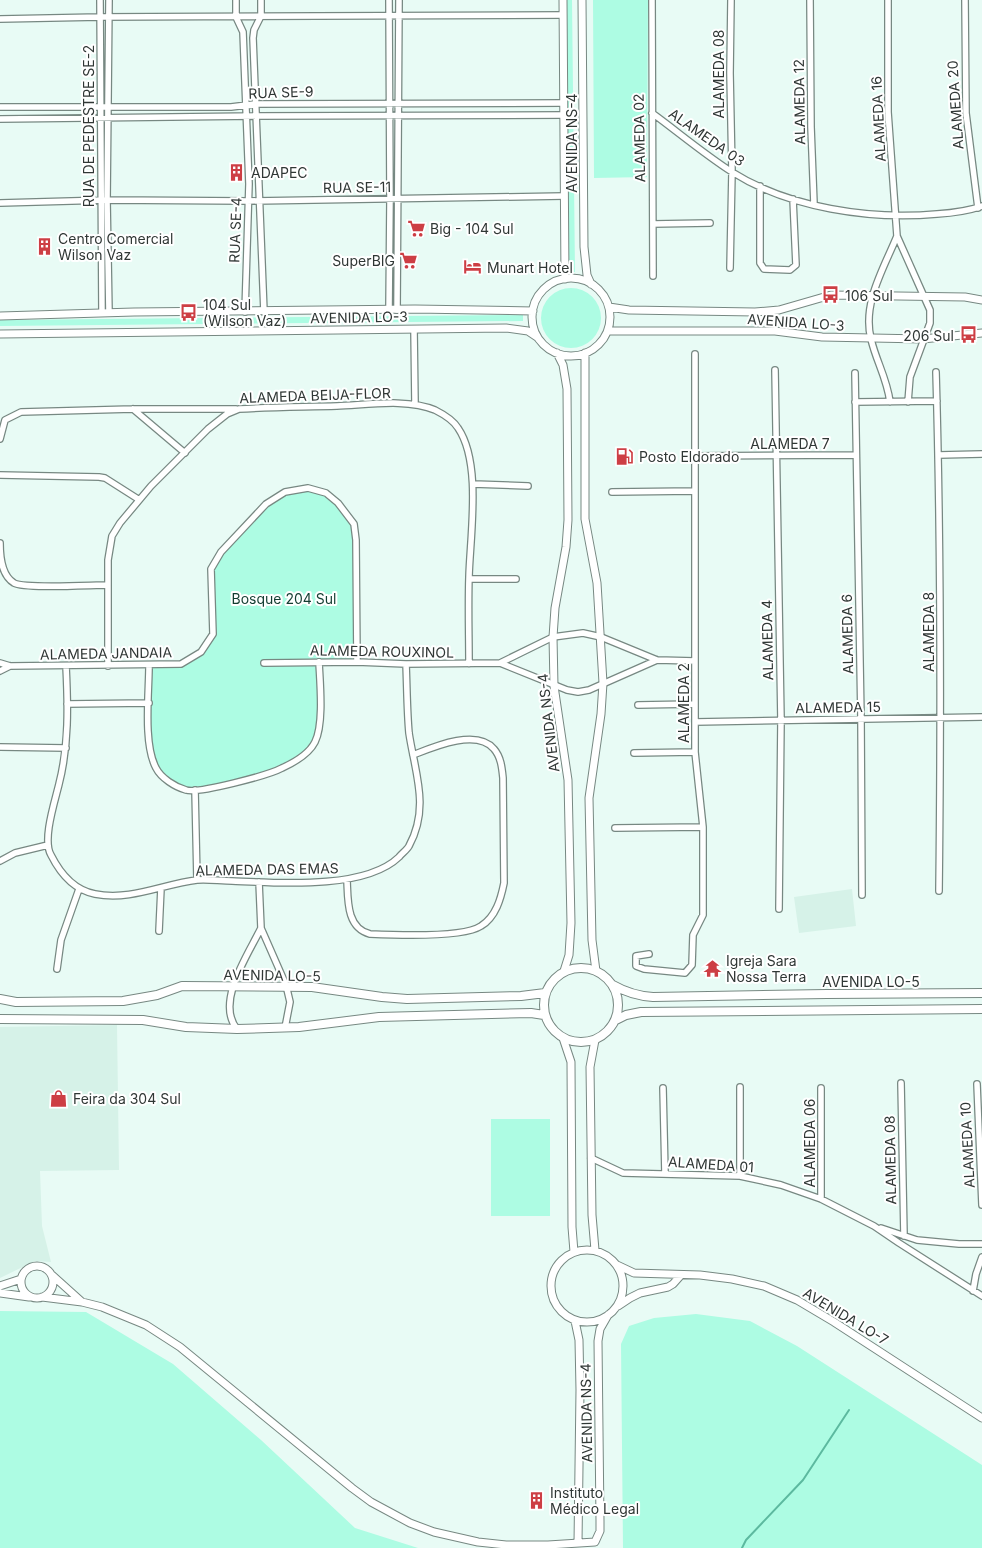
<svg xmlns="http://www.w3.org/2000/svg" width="982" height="1548" viewBox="0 0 982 1548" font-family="Inter,sans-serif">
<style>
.built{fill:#d6f2e8}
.green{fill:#adfce3}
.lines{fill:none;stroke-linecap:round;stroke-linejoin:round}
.stream{stroke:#5cb99f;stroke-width:2}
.minor-casing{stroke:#778882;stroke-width:8}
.tertiary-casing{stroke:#778882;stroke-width:9}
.secondary-casing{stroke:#778882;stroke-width:10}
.minor{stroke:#fff;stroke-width:5.5}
.tertiary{stroke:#fff;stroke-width:7}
.secondary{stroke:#fff;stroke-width:8}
.labels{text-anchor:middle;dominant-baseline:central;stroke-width:4;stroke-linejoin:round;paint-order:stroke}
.street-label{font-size:14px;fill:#303735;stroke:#fff}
.poi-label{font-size:14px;fill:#303735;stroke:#fff;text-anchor:start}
.park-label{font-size:14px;fill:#123d31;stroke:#fff}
</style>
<rect width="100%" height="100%" fill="#e8fbf5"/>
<!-- built -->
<path class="built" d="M852 889 856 926 799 933 794 897Z
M117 1025 119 1170 40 1171 42 1226 51 1262 35 1261 0 1278V1027Z"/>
<!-- green -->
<path class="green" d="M566 0H572L575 272H569Z
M593 0H648L647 177 594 178Z
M541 318a30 30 0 1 1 60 0a30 30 0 1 1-60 0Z
M523 315V321L0 326V320Z
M308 488 326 493 354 524 357 662 319 663C319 682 323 726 315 742 309 754 293 763 282 768 268 775 198 794 186 790 175 787 161 778 156 768 145 748 149 690 149 666L181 664 201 652 213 634 211 569 221 552 266 504 285 492Z
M491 1119H550V1216H491Z
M0 1311 86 1312 173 1364 261 1440 355 1528 418 1548H0Z
M696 1314 750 1321 797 1346 982 1465V1548H623L621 1344 629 1326 654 1318Z"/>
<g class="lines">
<!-- stream -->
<path class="stream" d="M742 1548 746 1540 803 1480 849 1410"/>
<defs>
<path id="minor" d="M100 0 102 313
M109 0 107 200 109 313
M236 0V17L243 32 249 184 245 312
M261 0V16L254 30 253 38 264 312
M652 0 653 276
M810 0 811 127 814 204
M888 0V112L897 236 930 310V323L910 377 908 402
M965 0 966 113 978 208
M0 19 100 17 563 15
M0 107H231L255 104 563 103
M652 113C678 132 704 154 732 172 789 208 870 220 937 214 952 213 968 211 982 206
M0 119 257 116 563 115
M760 186V263L764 269 790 270 796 265 793 199
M0 203 107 200 247 201 564 196
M653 224 710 223
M730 268 732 172 730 73 731 0
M389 310 390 200 389 0
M397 310 399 0
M414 329 415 404
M775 370 781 720 779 909
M936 372C941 545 941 718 939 891
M855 373 861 719 862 895
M855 402 937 401
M890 402C887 378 876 361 871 339 862 303 884 268 897 236
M133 409 185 453
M0 439 5 420 21 412 133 409H236
M939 455 982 454
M694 456 856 455
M0 475 99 477 105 478 138 499
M473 484 528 486
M612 492 695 491
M0 543C0 556 1 575 14 583 25 589 91 585 108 585
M469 579H516
M0 663 10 666 181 664 201 652 213 634 211 569 221 552 266 504 285 492 308 488 326 493 338 503 354 524 356 540 357 662
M264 663 357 662 406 664 500 663 567 690 578 692 589 690 657 660
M500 663 553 637 583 633 601 637 657 660 695 661
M66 666C68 705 69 745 59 784 55 801 42 840 51 855 60 873 74 890 95 894 131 901 163 884 197 880 208 879 220 881 232 881 277 883 365 890 399 857 402 853 407 850 409 846 430 807 415 773 409 733 407 711 407 687 406 664
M108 666V560L112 536 120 523 151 486 208 429 227 414 239 409C271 407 304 407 337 406 366 405 407 398 435 410 443 414 453 420 458 428 482 463 470 536 469 577 468 606 469 635 469 664
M149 666C149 693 143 744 156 768 161 778 175 787 186 790 198 794 269 775 282 768 293 763 309 754 315 742 324 724 320 683 319 662
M0 671 10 666
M67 704 149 703
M638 705 695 704
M695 722 982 717
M0 747 66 748
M634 753 695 752
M195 790 197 880
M615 828 703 827
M0 861 15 853 48 845
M347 880C348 899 346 928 370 934 392 935 463 938 481 926 496 917 501 898 504 883L503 778C502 768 501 757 494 749 477 728 433 747 413 755
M259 882 261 928 286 985 290 1002 285 1028
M159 931 161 888
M649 954 636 956V966L644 969 685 973 692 965 693 935 703 915V827L695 752V354
M57 969 61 940 79 889
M237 1029C215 1002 248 955 261 928
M901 1083 904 1236
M977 1084 982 1205
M663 1088 665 1174
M591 1158 623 1173 740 1176 781 1185 821 1199 874 1226 899 1243 982 1296
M740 1176V1087
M821 1199V1088
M881 1228 917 1240 959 1244H982
M973 1291 976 1274 982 1257"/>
<path id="tertiary" d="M563 0 565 279
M582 0 584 247 587 275 591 284
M532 317a39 39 0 1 1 78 0a39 39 0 1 1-78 0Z
M609 307 629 310 755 312 779 310 831 295 965 297 982 300
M0 316 134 312 415 309 533 311
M608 331H775L822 337 923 339 982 333
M0 334 506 328 528 331 537 337
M557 353 563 365 567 389 568 520 566 547 555 608 553 637 554 686 568 780 571 923 569 955 564 971
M585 353V519L597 583 603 683 601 714 589 798 592 940 596 971
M563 1038 571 1062 572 1227 574 1252
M551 1286a36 36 0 1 1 72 0a36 36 0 1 1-72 0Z
M595 1250 592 1215 590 1067 595 1040
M617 1265 634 1273 700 1275 732 1279 764 1286 797 1300 834 1322 982 1418
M21 1282a16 16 0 1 1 32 0a16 16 0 1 1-32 0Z
M52 1275 82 1302
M0 1286 21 1279
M0 1293 29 1297
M42 1297 82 1302 102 1307 146 1325 180 1347 352 1488 371 1502 410 1523 434 1532 478 1542 506 1545H548L595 1542 600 1531V1521L598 1341 600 1329 608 1315
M618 1306 630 1298 640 1293 668 1287 673 1284 681 1275
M575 1321 579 1340 580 1390 578 1543"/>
<path id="secondary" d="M544 1005a37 37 0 1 1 74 0a37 37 0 1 1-74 0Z
M613 985C627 993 638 996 653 997L827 994 982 993
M0 999 16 1002 123 1001 157 995 182 986 312 987 382 997 407 999 521 996 545 993
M0 1019 143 1020 186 1027 237 1029 299 1027 379 1017 531 1013 544 1015
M616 1020 626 1015 641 1012 982 1009"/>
</defs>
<!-- minor casing -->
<use href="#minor" class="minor-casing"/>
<!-- tertiary casing -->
<use href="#tertiary" class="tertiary-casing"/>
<!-- secondary casing -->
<use href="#secondary" class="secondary-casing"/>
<!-- minor -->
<use href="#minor" class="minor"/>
<!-- tertiary -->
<use href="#tertiary" class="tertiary"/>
<!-- secondary -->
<use href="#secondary" class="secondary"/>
</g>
<!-- icons -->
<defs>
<symbol id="building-bare" viewBox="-9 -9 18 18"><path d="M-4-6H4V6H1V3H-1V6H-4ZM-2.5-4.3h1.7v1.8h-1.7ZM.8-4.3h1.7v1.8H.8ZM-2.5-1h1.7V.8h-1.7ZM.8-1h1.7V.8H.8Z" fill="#cd3e44" stroke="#fff" stroke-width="2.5" paint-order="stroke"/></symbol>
<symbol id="supermarket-bare" viewBox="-9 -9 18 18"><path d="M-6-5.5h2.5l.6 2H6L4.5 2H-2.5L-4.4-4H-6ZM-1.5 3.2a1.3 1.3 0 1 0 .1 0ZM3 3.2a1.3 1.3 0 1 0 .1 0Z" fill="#cd3e44" stroke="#fff" stroke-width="2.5" paint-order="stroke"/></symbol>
<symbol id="hotel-bare" viewBox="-9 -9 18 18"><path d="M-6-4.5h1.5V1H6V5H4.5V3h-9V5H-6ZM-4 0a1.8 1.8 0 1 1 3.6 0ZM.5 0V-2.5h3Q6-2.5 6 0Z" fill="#cd3e44" stroke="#fff" stroke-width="2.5" paint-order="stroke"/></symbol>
<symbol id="bus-bare" viewBox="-9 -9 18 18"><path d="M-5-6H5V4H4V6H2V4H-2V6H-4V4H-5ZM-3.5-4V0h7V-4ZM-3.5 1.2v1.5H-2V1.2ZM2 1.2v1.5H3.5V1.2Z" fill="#cd3e44" stroke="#fff" stroke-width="2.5" paint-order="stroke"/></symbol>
<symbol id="fuel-bare" viewBox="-9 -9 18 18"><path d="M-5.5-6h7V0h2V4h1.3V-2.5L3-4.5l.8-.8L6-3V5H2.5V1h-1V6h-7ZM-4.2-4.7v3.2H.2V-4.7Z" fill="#cd3e44" stroke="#fff" stroke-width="2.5" paint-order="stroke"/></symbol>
<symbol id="temple-bare" viewBox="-9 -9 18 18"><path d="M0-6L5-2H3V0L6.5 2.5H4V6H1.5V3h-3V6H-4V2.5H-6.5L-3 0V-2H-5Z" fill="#cd3e44" stroke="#fff" stroke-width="2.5" paint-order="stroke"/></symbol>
<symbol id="shop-bare" viewBox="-9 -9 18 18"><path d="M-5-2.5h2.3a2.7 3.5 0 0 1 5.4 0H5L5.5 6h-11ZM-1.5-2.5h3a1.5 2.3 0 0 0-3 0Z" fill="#cd3e44" stroke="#fff" stroke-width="2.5" paint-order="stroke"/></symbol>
</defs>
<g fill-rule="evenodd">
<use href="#building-bare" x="224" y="160" width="25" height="25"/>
<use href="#supermarket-bare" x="404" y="216" width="25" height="25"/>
<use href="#building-bare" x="32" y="234" width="25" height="25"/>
<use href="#supermarket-bare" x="396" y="248" width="25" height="25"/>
<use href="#hotel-bare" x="460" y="254" width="25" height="25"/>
<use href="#bus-bare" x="818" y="282" width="25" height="25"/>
<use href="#bus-bare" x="176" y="300" width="25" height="25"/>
<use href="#bus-bare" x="956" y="322" width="25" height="25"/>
<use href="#fuel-bare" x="612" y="444" width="25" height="25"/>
<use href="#temple-bare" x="700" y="956" width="25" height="25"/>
<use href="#shop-bare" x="46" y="1086" width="25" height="25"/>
<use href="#building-bare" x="524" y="1488" width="25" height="25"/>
</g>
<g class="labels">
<!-- street labels -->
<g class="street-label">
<text transform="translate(718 74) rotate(-90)">ALAMEDA 08</text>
<text transform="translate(281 92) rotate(-2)">RUA SE-9</text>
<text transform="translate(799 102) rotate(-91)">ALAMEDA 12</text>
<text transform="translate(955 105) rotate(-94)">ALAMEDA 20</text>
<text transform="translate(878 119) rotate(-93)">ALAMEDA 16</text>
<text transform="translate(88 126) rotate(-90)">RUA DE PEDESTRE SE-2</text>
<text transform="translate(707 137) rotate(35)">ALAMEDA 03</text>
<text transform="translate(639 138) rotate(-91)">ALAMEDA 02</text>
<text transform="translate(571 143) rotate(-90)">AVENIDA NS-4</text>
<text transform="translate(357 187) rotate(-1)">RUA SE-11</text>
<text transform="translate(235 230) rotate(-88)">RUA SE-4</text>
<text transform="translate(359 317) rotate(-1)">AVENIDA LO-3</text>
<text transform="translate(796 322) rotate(4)">AVENIDA LO-3</text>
<text transform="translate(315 395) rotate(-2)">ALAMEDA BEIJA-FLOR</text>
<text x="790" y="443">ALAMEDA 7</text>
<text transform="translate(928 632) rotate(-90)">ALAMEDA 8</text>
<text transform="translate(847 634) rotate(-91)">ALAMEDA 6</text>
<text transform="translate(767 640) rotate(-91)">ALAMEDA 4</text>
<text transform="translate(382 651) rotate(1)">ALAMEDA ROUXINOL</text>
<text transform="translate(106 653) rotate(-1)">ALAMEDA JANDAIA</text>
<text transform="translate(683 703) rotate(-90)">ALAMEDA 2</text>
<text transform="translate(838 707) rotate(-1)">ALAMEDA 15</text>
<text transform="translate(548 723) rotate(-97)">AVENIDA NS-4</text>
<text transform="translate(267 869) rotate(-1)">ALAMEDA DAS EMAS</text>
<text transform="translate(272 975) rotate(1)">AVENIDA LO-5</text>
<text x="871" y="981">AVENIDA LO-5</text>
<text transform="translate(809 1143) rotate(-90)">ALAMEDA 06</text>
<text transform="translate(967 1145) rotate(-93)">ALAMEDA 10</text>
<text transform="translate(890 1160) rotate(-91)">ALAMEDA 08</text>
<text transform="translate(711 1164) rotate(4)">ALAMEDA 01</text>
<text transform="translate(846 1316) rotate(31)">AVENIDA LO-7</text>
<text transform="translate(586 1413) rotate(-91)">AVENIDA NS-4</text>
</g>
<!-- poi labels -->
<g class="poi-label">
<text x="251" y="172">ADAPEC</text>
<text x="430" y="228">Big - 104 Sul</text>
<text x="58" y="238">Centro Comercial<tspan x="58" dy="16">Wilson Vaz</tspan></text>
<text x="395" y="260" text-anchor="end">SuperBIG</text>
<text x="487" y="267">Munart Hotel</text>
<text x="845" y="295">106 Sul</text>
<text x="203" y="304">104 Sul<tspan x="203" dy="16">(Wilson Vaz)</tspan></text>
<text x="954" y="335" text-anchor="end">206 Sul</text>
<text x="639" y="456">Posto Eldorado</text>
<text x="726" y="960">Igreja Sara<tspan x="726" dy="16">Nossa Terra</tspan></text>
<text x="73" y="1098">Feira da 304 Sul</text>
<text x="550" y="1492">Instituto<tspan x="550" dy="16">Médico Legal</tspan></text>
</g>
<!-- park labels -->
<g class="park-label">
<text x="284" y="598">Bosque 204 Sul</text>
</g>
</g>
</svg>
